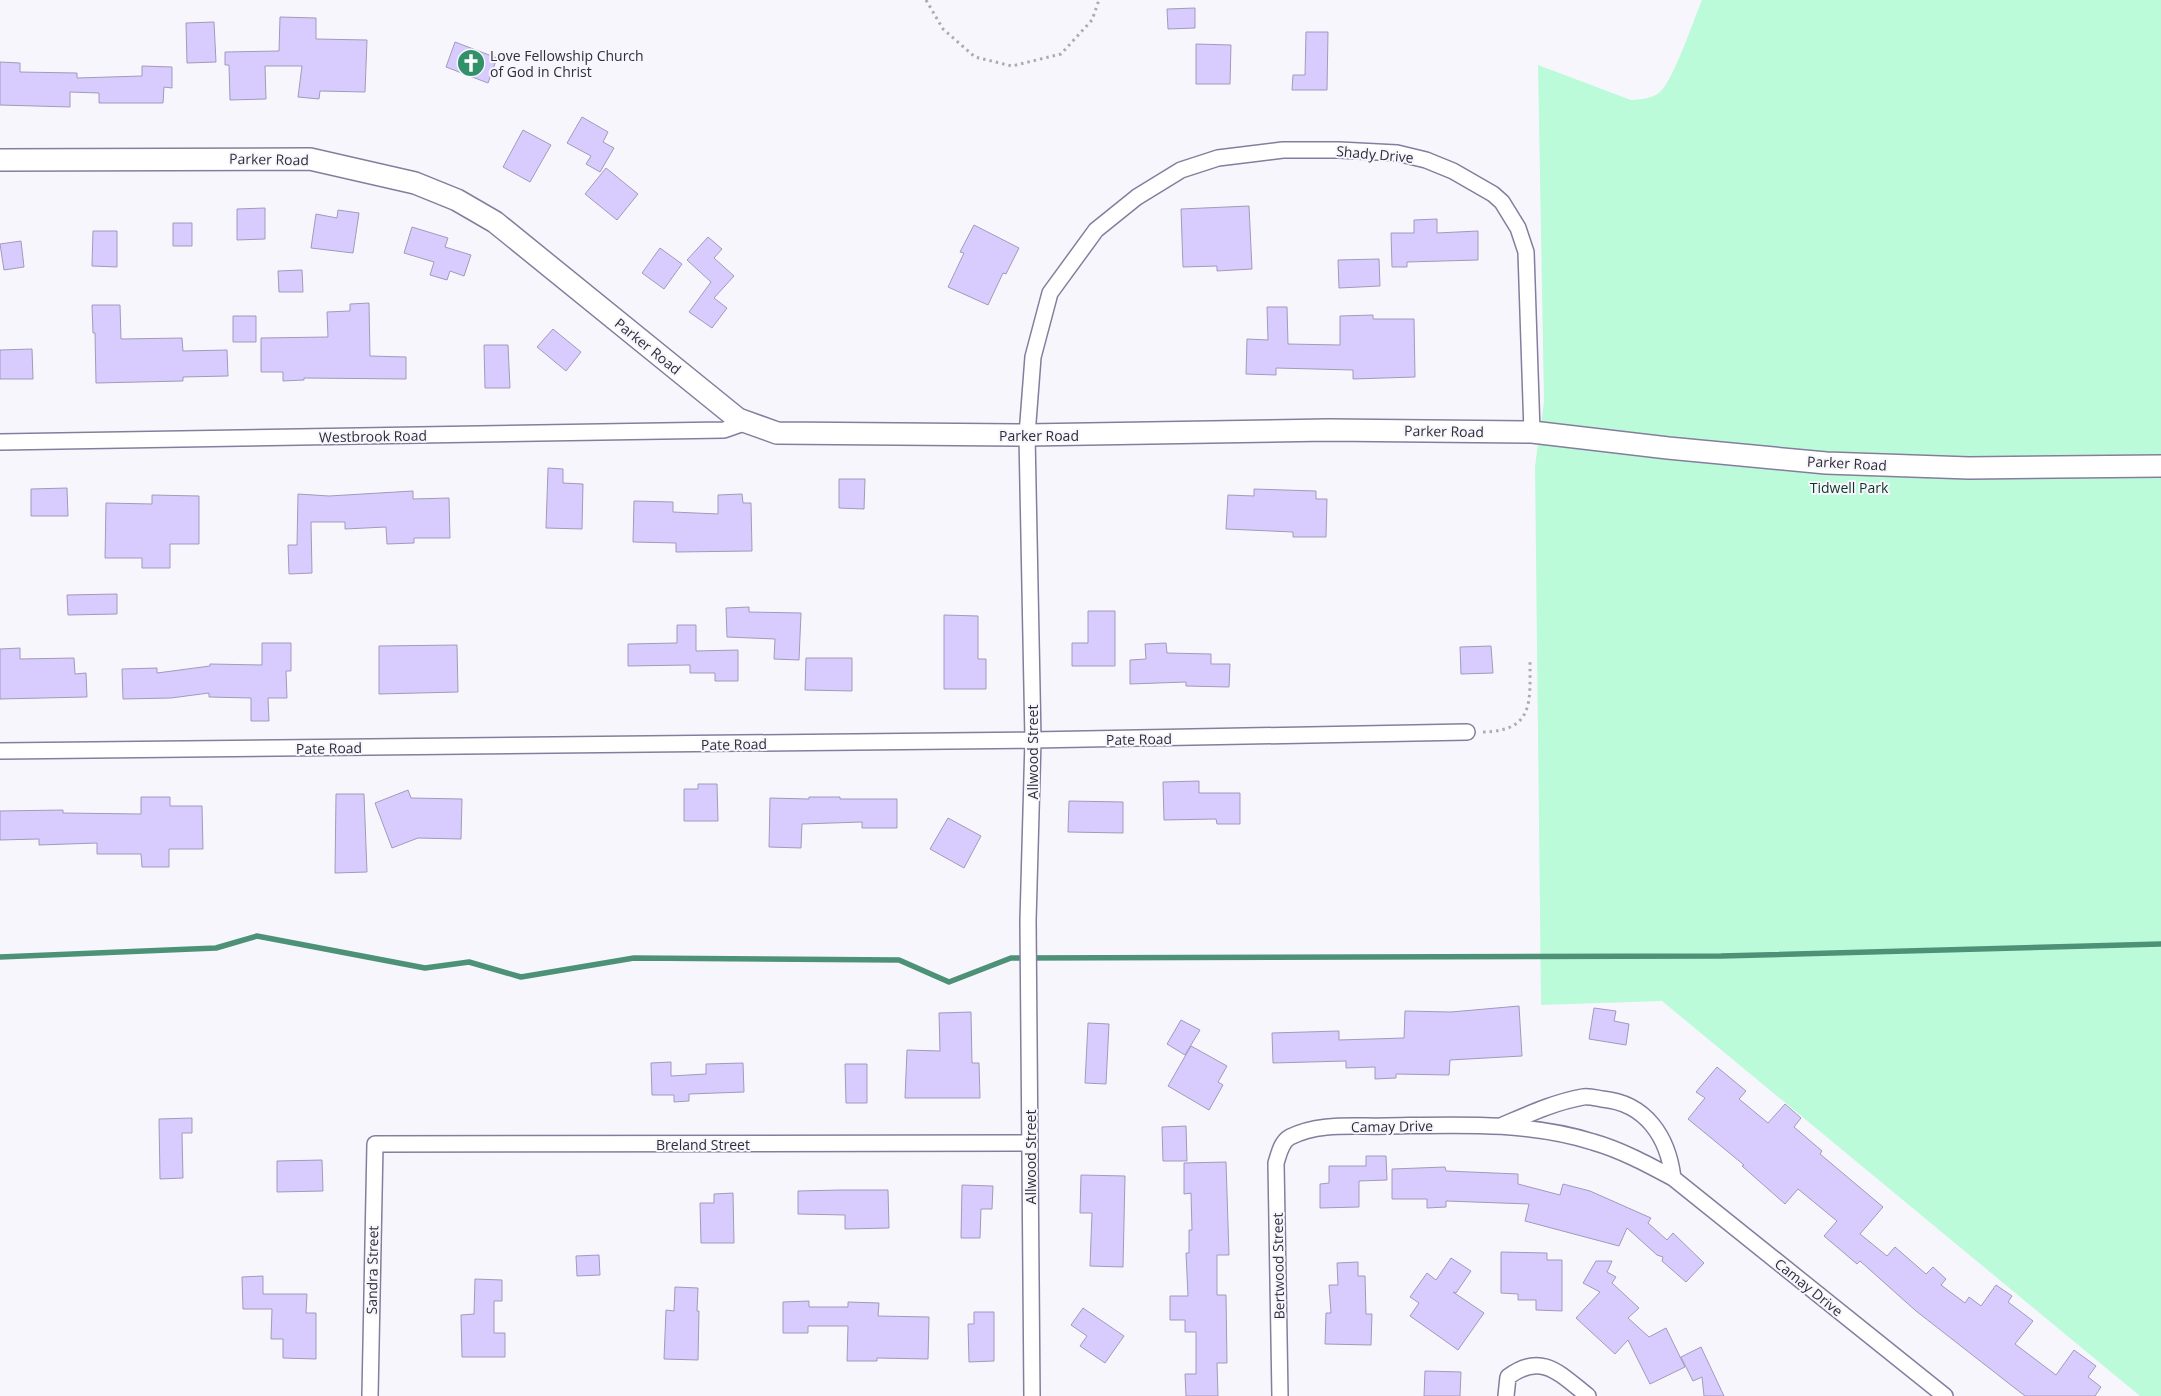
<svg xmlns="http://www.w3.org/2000/svg" width="2161" height="1396" viewBox="0 0 2161 1396" font-family="'Open Sans',sans-serif">
<style>
.green{fill:#bbfbda}
.lines{fill:none;stroke-linecap:round;stroke-linejoin:round}
.stream{stroke:#4d9277;stroke-width:5.5}
.building{fill:#d7ccfd;stroke:#a29abb}
.minor-casing{stroke:#857d9d;stroke-width:18}
.secondary-casing{stroke:#857d9d;stroke-width:24}
.path{stroke:#acaab3;stroke-width:3;stroke-dasharray:2.5 4;stroke-linecap:butt}
.minor{stroke:#fff;stroke-width:15}
.secondary{stroke:#fff;stroke-width:21}
.labels{text-anchor:middle;dominant-baseline:central;stroke-width:4;stroke-linejoin:round;paint-order:stroke}
.poi-label{font-size:14px;fill:#302d3a;stroke:#f8f6fd;text-anchor:start}
.street-label{font-size:14px;fill:#302d3a;stroke:#f8f6fd}
.park-label{font-size:14px;fill:#0a3725;stroke:#f8f6fd}
</style>
<rect width="100%" height="100%" fill="#f8f6fd"/>
<!-- green -->
<path class="green" d="M1702 0H2161V1396H2140L1662 1001 1541 1005 1535 466 1544 402 1538 65 1631 100C1641 99 1652 99 1660 92 1673 81 1694 19 1702 0Z"/>
<g class="lines">
<!-- stream -->
<path class="stream" d="M0 957 216 948 257 936 425 968 469 962 521 977 634 958 899 960 949 982 1011 958 1721 956 2161 944"/>
</g>
<!-- building -->
<path class="building" d="M1195 8V28L1168 29 1167 9Z
M280 17 316 18V39L367 40 365 92 320 91 319 99 298 97 302 66H265L266 99 230 100 229 65H225V52L279 51Z
M214 22 216 62 187 63 186 23Z
M1306 32H1328L1327 90H1292L1293 75H1305Z
M455 42 497 58 488 83 446 67Z
M1196 44 1231 45 1230 84H1196Z
M0 62 20 63V72L77 73V78L142 76V66L172 67V88L164 87 163 103H99V93L70 92V107L0 105Z
M582 117 608 132 603 142 614 148 600 172 586 164 591 156 567 143Z
M523 130 551 145 530 182 503 167Z
M606 168 638 194 617 220 585 194Z
M1249 206 1252 269 1217 271V266L1183 267 1181 209Z
M265 208V239L237 240V209Z
M338 210 359 213 353 253 311 248 316 214 337 218Z
M1437 219V233L1478 231V260L1407 262V267H1392L1391 233H1414V220Z
M173 223H192V246H173Z
M974 225 1019 248 1006 274 1003 273 988 305 948 287 964 253 960 252Z
M412 227 448 238 445 247 471 255 464 276 450 271 447 280 430 275 434 262 404 253Z
M93 231H117V267L92 266Z
M708 237 722 249 714 258 734 276 714 298 727 308 712 328 689 312 711 282 687 260Z
M21 241 24 267 4 270 0 244Z
M660 248 682 264 664 289 642 273Z
M1379 259 1380 286 1339 288 1338 260Z
M302 270 303 292H279L278 271Z
M369 303 370 356 406 357V379L304 378V380L283 381V372H261V338L328 337 327 312 350 311V304Z
M92 305H120L121 339 182 338 183 351 227 350 228 376 183 377V381L96 383 95 333H93Z
M1267 307H1287L1288 344 1340 345V316L1373 315V319H1414L1415 377 1353 379V370L1276 368V375L1246 374 1247 339 1268 340Z
M233 316H256V342H233Z
M553 329 581 352 566 371 537 347Z
M484 345H508L510 388H485Z
M32 349 33 379H0V350Z
M548 468 563 469V483L583 484 582 529 546 528Z
M839 479H865L864 509 839 508Z
M67 488 68 516H31V489Z
M1254 489 1316 491V499H1327L1326 537H1293V532L1226 529 1228 495 1254 496Z
M413 491V499L449 498 450 538H414V543L387 544 386 527 345 529V522H311L312 573 289 574 288 545H297L298 494 329 496Z
M742 494 743 503H751L752 551 676 552V543L633 542 634 501 673 502V512L718 514V495Z
M152 495 199 496V544H170V568H142V558H105L106 503 152 504Z
M117 594V614L68 615 67 595Z
M749 607V612L801 613 799 660 774 659 775 639 727 637 726 608Z
M1088 611H1115V666H1072V643H1088Z
M944 615 978 616V659H986V689H944Z
M677 625H696V651L738 650V681H715V673H690V665L628 666V644L677 643Z
M262 643H291V671H286L287 698H268L269 721H251V698L209 697V693L171 698 123 699 122 669 157 668V673L210 666V664L262 665Z
M1166 643 1167 653 1211 654V664H1230L1229 687 1186 686V682L1130 684V660L1146 659 1145 644Z
M457 645 458 692 379 694V646Z
M1491 646 1493 673 1461 674 1460 647Z
M20 648V659L74 658 75 674 86 673 87 697 0 699V649Z
M806 658H852V691L805 690Z
M1199 781V793H1240V824H1217L1216 819 1164 820 1163 782Z
M698 784H717L718 821H684V789H698Z
M408 790 411 798 462 799 461 839 418 838 392 848 375 803Z
M336 794H364L367 872 335 873Z
M141 797H170V806H202L203 849H169V867H142L141 854H97V843L39 845V839L0 840V811L63 810V813L141 814Z
M809 797H840V799H897V828H862V822L802 824 801 848 769 847 770 798 809 799Z
M1069 801 1123 802V833L1068 832Z
M948 818 981 836 964 868 930 849Z
M1519 1006 1522 1056 1450 1060 1449 1075 1396 1074V1078L1375 1079V1067L1346 1068V1061L1273 1063 1272 1033 1339 1031V1040L1404 1038 1405 1011 1451 1012Z
M1594 1008 1616 1011 1614 1021 1629 1024 1626 1045 1589 1039Z
M971 1012 972 1063H979L980 1098H905L907 1050 940 1051 939 1013Z
M1181 1020 1200 1030 1185 1055 1167 1044Z
M1088 1023 1109 1024 1106 1084 1085 1083Z
M1191 1046 1227 1066 1218 1082 1223 1085 1209 1110 1168 1086Z
M671 1062V1076L706 1074V1064L743 1063 744 1092 689 1094V1101L674 1102V1095H652L651 1063Z
M845 1064H867V1103H846Z
M1717 1067 1746 1091 1739 1099 1768 1123 1785 1104 1801 1118 1794 1127 1822 1151 1820 1154 1883 1207 1860 1234 1887 1256 1895 1247 1926 1274 1933 1267 1946 1279 1941 1285 1965 1303 1969 1297 1981 1306 1996 1285 2012 1296 2008 1302 2033 1321 2015 1344 2056 1375 2074 1350 2096 1366 2088 1377 2101 1387 2095 1396H2025L1916 1311 1860 1261 1857 1264 1824 1236 1837 1221 1798 1189 1785 1204 1742 1166 1744 1165 1688 1119 1705 1098 1696 1092Z
M192 1118V1133H182L183 1178 160 1179 159 1119Z
M1186 1126 1187 1161H1163L1162 1127Z
M1366 1156H1386L1387 1180 1359 1181V1207L1320 1208V1184L1329 1183V1166H1366Z
M322 1160 323 1191 277 1192V1161Z
M1226 1162 1229 1255H1217V1295H1226L1227 1363H1217L1218 1396H1186L1185 1374H1196V1332H1185V1320H1170V1296H1188L1186 1253H1189V1230H1192L1191 1193 1184 1194V1163Z
M1445 1167 1446 1171 1518 1174V1184L1560 1195 1563 1184 1590 1191 1651 1218 1648 1223 1667 1240 1673 1233 1704 1263 1686 1282 1662 1261 1663 1257 1657 1255 1627 1228 1619 1246 1525 1221 1529 1204 1446 1201V1207L1427 1208V1199H1392V1169Z
M1081 1175 1125 1176 1123 1267 1090 1266 1092 1213H1080Z
M962 1185 993 1186 992 1209H981L980 1238H961Z
M840 1190H888L889 1228 845 1229V1215L798 1214V1191Z
M733 1193 734 1243H701L700 1203H714V1194Z
M1501 1252 1547 1253V1260H1562V1311L1536 1310V1300H1518V1294L1501 1293Z
M599 1255 600 1275 577 1276 576 1256Z
M1451 1258 1471 1271 1456 1293 1453 1292 1484 1313 1458 1350 1410 1316 1419 1303 1410 1297 1427 1273 1436 1280Z
M1596 1261H1612L1607 1272 1616 1277 1612 1283 1639 1308 1628 1318 1649 1337 1666 1328 1685 1367 1650 1384 1628 1340 1615 1354 1576 1318 1600 1292 1583 1283Z
M1358 1262V1276H1365L1366 1314H1372L1371 1345 1325 1344 1326 1313H1331L1329 1285H1338L1337 1263Z
M263 1276V1294H307L306 1313H316V1359L283 1358V1339H271L272 1309H243L242 1277Z
M475 1279 502 1280V1301H494V1333H505V1357H462L461 1315 474 1314Z
M675 1287 698 1288 697 1311H699L698 1360 664 1359 666 1310 674 1311Z
M809 1301V1307H848V1302L879 1303 878 1316 929 1317 928 1359 877 1358V1361H847L848 1326H808V1333H783V1302Z
M1083 1308 1124 1336 1105 1363 1080 1346 1087 1336 1071 1325Z
M974 1312H994V1361L969 1362 968 1324H974Z
M1701 1347 1724 1396H1704L1702 1377 1693 1381 1681 1357Z
M1425 1371 1461 1372 1460 1396H1424Z"/>
<g class="lines">
<defs>
<path id="minor" d="M0 442 724 430 744 423
M0 751 1033 740 1467 732
M1503 1125C1529 1114 1555 1102 1583 1097 1589 1096 1596 1098 1602 1099 1646 1103 1668 1137 1673 1178
M370 1396 375 1144 1030 1143
M1032 1396 1028 921 1033 740 1027 435 1033 357 1050 293 1096 230 1137 197 1181 170 1218 158 1283 150H1339L1397 153 1426 160 1453 171 1493 194 1502 202 1518 228 1526 252 1532 432
M1280 1396 1276 1163C1279 1154 1281 1142 1290 1137 1320 1122 1354 1127 1387 1126 1455 1125 1527 1121 1593 1142 1621 1150 1647 1164 1673 1178L1945 1396
M1506 1396 1508 1377C1542 1351 1561 1375 1588 1396"/>
<path id="secondary" d="M0 160 310 159 415 183 457 200 495 222 738 419 777 433 1027 435 1328 430 1532 432 1668 448 1826 463 1969 468 2161 466"/>
</defs>
<!-- minor casing -->
<use href="#minor" class="minor-casing"/>
<!-- secondary casing -->
<use href="#secondary" class="secondary-casing"/>
<!-- path -->
<path class="path" d="M926 0 943 29 975 57 1012 66 1061 54 1092 20 1099 0
M1483 732C1534 731 1530 702 1530 662"/>
<!-- minor -->
<use href="#minor" class="minor"/>
<!-- secondary -->
<use href="#secondary" class="secondary"/>
</g>
<!-- icons -->
<defs>
<symbol id="church-disc" viewBox="-11 -11 22 22"><circle r="9.5" fill="#33916a" stroke="#f8f6fd"/><path d="M-1.2-6h2.4v3.5h3.3v2.4h-3.3V6h-2.4V-.1h-3.3v-2.4h3.3Z" fill="#fff"/></symbol>
</defs>
<g fill-rule="evenodd">
<use href="#church-disc" x="455" y="47" width="32" height="32"/>
</g>
<g class="labels">
<!-- poi labels -->
<g class="poi-label">
<text x="490" y="55">Love Fellowship Church<tspan x="490" dy="16">of God in Christ</tspan></text>
</g>
<!-- street labels -->
<g class="street-label">
<text transform="translate(1375 154) rotate(5)">Shady Drive</text>
<text transform="translate(269 159) rotate(1)">Parker Road</text>
<text transform="translate(648 346) rotate(39)">Parker Road</text>
<text transform="translate(1444 431) rotate(1)">Parker Road</text>
<text x="1039" y="435">Parker Road</text>
<text transform="translate(373 436) rotate(-1)">Westbrook Road</text>
<text transform="translate(1847 463) rotate(3)">Parker Road</text>
<text transform="translate(1139 739) rotate(-1)">Pate Road</text>
<text transform="translate(734 744) rotate(-1)">Pate Road</text>
<text transform="translate(329 748) rotate(-1)">Pate Road</text>
<text transform="translate(1032 752) rotate(-90)">Allwood Street</text>
<text transform="translate(1392 1126) rotate(-1)">Camay Drive</text>
<text x="703" y="1144">Breland Street</text>
<text transform="translate(1030 1157) rotate(-90)">Allwood Street</text>
<text transform="translate(1278 1266) rotate(-91)">Bertwood Street</text>
<text transform="translate(372 1270) rotate(-89)">Sandra Street</text>
<text transform="translate(1809 1287) rotate(39)">Camay Drive</text>
</g>
<!-- park labels -->
<g class="park-label">
<text x="1849" y="487">Tidwell Park</text>
</g>
</g>
</svg>
